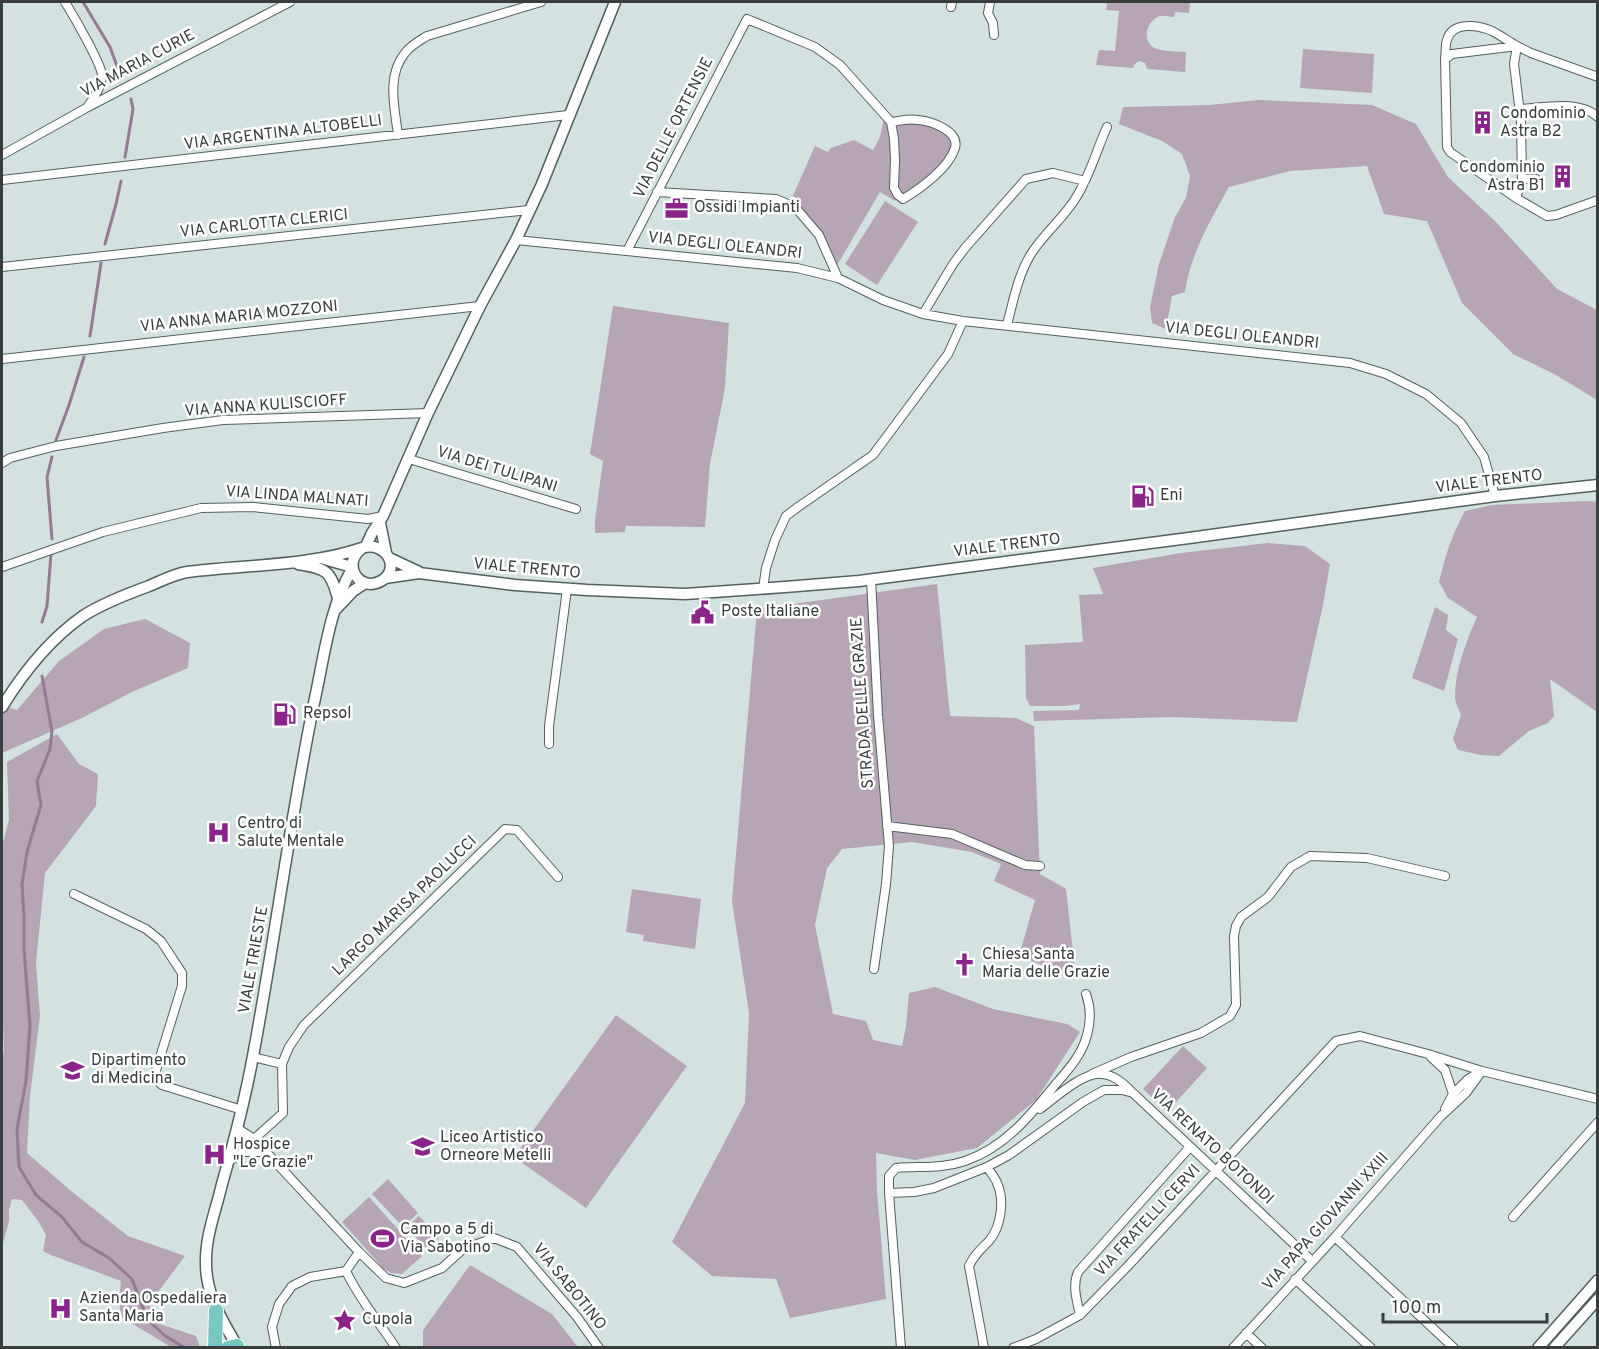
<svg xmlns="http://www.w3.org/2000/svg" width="1599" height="1349" viewBox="0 0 1599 1349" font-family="Overpass,sans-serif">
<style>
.green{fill:#b6a5b5}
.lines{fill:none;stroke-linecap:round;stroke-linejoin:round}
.stream{stroke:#947a93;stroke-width:3}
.minor-casing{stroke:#53605e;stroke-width:10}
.tertiary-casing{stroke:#53605e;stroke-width:13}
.primary-casing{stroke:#fff;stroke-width:16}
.minor{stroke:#fff;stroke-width:8}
.tertiary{stroke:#fff;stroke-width:10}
.primary{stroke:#76c8c1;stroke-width:14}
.labels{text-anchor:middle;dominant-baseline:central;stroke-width:5;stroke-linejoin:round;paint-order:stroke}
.street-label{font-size:16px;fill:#373e3d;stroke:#fff}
.poi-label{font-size:16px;fill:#373e3d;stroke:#fff;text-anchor:start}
</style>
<rect width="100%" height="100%" fill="#d3e2e0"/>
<!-- green -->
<path class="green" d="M1101 2H1142L1146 3 1150 2H1190L1189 13 1175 12 1174 17C1170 17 1164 15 1160 16 1145 21 1141 44 1157 49 1166 52 1177 51 1186 52L1185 72 1147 69 1145 63 1139 61 1134 65 1133 68 1096 65 1099 50 1115 51 1119 11 1106 10 1107 4Z
M1303 49 1374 54 1372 93 1300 88Z
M1258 100 1372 105 1416 124 1448 177 1495 221 1557 289 1597 310V400L1556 375 1513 354 1462 303 1427 221 1384 214 1367 166 1290 171 1229 187C1210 221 1191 253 1185 292L1172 296 1166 329 1152 323 1150 307 1159 264 1175 217 1186 198 1190 176 1182 154 1162 141 1119 124 1123 107 1210 105Z
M884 119 888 123 897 198 895 201 880 192 836 267 821 231 796 203 791 200 815 146 828 152 831 148 854 140 873 150 880 137Z
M905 122C932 125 942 122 955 148L933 174 903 196 896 187 894 124Z
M885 201 918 222 877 285 845 264Z
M613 306 729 323 725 388 710 464 705 527 626 526 625 532 595 533V520L603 461 590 454Z
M1589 501 1598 502 1597 712 1550 679 1554 716 1548 723 1529 731 1499 756 1481 755 1458 750 1453 739 1461 715C1459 709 1455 703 1455 697 1455 669 1466 642 1477 617L1448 598 1439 582C1445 557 1452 534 1465 511L1492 505Z
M1268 543 1305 546 1330 564 1323 605 1297 722 1172 717 1034 721 1033 711 1079 710 1080 704 1065 706H1030L1026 698 1025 645 1083 642 1079 595 1103 594 1093 568 1181 553Z
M937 584 950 716 1016 718 1034 726 1040 874 1066 889 1076 979 1019 956 1035 900 994 881 1001 864 972 852 912 842 842 849 827 868 815 925 833 1014 866 1021 873 1040 902 1046 906 1026 909 993 935 987 993 1009 1067 1024 1080 1032 1036 1100 977 1148 915 1160 876 1153 877 1190 886 1299 790 1318 776 1279 712 1276 672 1242 745 1103 749 1013 732 901 757 609Z
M1435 607 1448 615 1446 630 1458 639 1444 691 1412 678Z
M145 619 190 643 188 668 132 692 82 718 2 753V706L17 710 59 661 104 629Z
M57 734 79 764 98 774 96 806 45 873 36 963 40 1016 30 1096 27 1153 71 1191 128 1236 185 1256 149 1304 157 1323 196 1336 200 1347H171L121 1317 119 1300 121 1281 51 1255 43 1251 46 1235 38 1221 22 1200 12 1199 9 1210V1221L2 1247V1062L4 1050 2 994V846L9 820 7 762Z
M632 889 701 899 695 949 643 941 644 935 626 932Z
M616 1015 687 1066 586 1208 514 1157Z
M1183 1046 1207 1068 1167 1112 1143 1089Z
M388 1179 418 1213 403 1227 372 1194Z
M369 1197 422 1256 402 1274 391 1273 384 1269 342 1222Z
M419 1216 439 1238 427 1249 406 1227Z
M470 1265 552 1314 578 1347H423V1330Z"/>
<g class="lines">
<!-- stream -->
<path class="stream" d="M83 2 110 47 121 77
M125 157 133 109 131 99
M105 244 116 204 121 181
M90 336 101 263
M56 440 69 405 84 357
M52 457 47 477 52 539
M42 622 47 606 51 554
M42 676 52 731 50 749 37 781 41 805 27 852 22 884 24 915V950L30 1026 26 1081 17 1129 19 1167 36 1195 62 1217 82 1242 109 1258 132 1279 147 1319 164 1335 185 1348"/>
<defs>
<path id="minor" d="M65 2C73 15 101 63 102 75 102 86 94 98 88 106
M990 2 988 13 993 23 994 35
M951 7 952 2
M1445 59C1446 53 1445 45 1447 40 1452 21 1478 25 1492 31 1500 35 1508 41 1517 46L1514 64 1521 122 1522 179 1516 198
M1598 77 1531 53 1517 46 1452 54 1445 59 1447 147 1450 152 1516 198 1547 216 1556 215 1598 200
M1519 109C1544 108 1578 99 1598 117
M398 135C395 109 386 76 405 53 411 45 419 41 427 36L541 2
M2 155 88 107 290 2
M1522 179H1536
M2 180 568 115
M657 192 776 199 795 207 819 235 838 278
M516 240 797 268 838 278 883 300 923 314 963 321 1350 363 1386 374 1426 394 1461 423 1484 457 1495 496
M627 251 747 19 815 47 840 65 891 122 894 139 895 160 894 188 898 195 903 199C920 189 949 168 955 148 960 131 931 121 918 120 909 118 900 121 891 122
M2 267 529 210
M923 314 953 264 965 248 1026 179 1053 173 1085 181
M1007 325C1013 302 1018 275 1031 254 1044 233 1065 217 1077 196 1090 175 1097 149 1107 127
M2 359 480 306
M409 459 576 509
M2 463 10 458 56 446 163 428 223 420 428 413
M2 567 103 532 201 508 253 507 368 519 383 516
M871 579 878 715 889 846 886 884 874 969
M763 589 766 568 775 540 786 516 798 507 873 455 948 354 963 321
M549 744V726L567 589
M887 826 952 834 1025 865 1040 866
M74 894 146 929 161 941 182 973V986L154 1077 162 1085 242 1110
M1431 1057 1445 1070 1453 1094 1445 1109
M282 1064 289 1047 304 1025 505 829 517 830 558 877
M1092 1074 1131 1057 1201 1033 1230 1016 1236 1005 1234 936 1236 926 1241 917 1268 897 1291 867 1310 856 1367 858 1445 876
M1453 1094 1467 1080 1476 1074
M1040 1109C1055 1098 1084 1071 1102 1074 1114 1075 1123 1083 1131 1091
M237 1128 254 1139 359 1252 346 1271 310 1277 292 1286 279 1304 272 1327 276 1348
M243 1152 254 1139 283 1113 282 1064 253 1057
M228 1162 243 1152H266
M889 1193 914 1192 934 1188 987 1167 1009 1155 1083 1102 1104 1090H1122L1133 1093 1312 1261
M1513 1217 1598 1122
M1335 1237 1454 1348
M359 1252 386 1278 404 1283 442 1268 463 1249 494 1238 517 1247 577 1317 599 1348
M346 1271C359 1299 379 1322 396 1348
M1295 1279 1371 1348
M1080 1315C1077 1301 1072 1286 1078 1272L1190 1147
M1246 1333 1262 1348
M901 1348 889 1193V1176L896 1168C920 1166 942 1169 965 1161 1004 1148 1030 1116 1055 1085 1068 1070 1082 1055 1087 1035 1091 1021 1091 1008 1086 994
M984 1348 969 1266C974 1255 981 1249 989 1241 1001 1227 1005 1200 997 1183 995 1177 990 1172 987 1167
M1013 1348 1036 1339 1080 1315 1127 1267 1336 1041 1360 1036 1428 1054 1482 1071 1598 1099
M1233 1348 1335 1237 1441 1116 1466 1093 1482 1071"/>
<path id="tertiary" d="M380 523 386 553
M366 546 372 533 383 516 428 413 480 306 516 240 542 184 615 2
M389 558 419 572
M324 559 352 567
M298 564C326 569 330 569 338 598
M385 578 419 573 515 585 587 590 685 594 785 587 859 581 1189 538 1495 496 1598 485
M337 608 353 591 365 583
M2 707C23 673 50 639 83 616 103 603 127 594 149 586 161 581 174 574 187 572 242 565 310 566 362 548 386 540 402 569 381 581 360 593 341 565 361 549
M238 1348C223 1321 206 1296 206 1264 205 1237 216 1210 222 1184 234 1142 245 1100 253 1056 275 939 290 820 314 703 324 658 329 609 352 569
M1538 1348 1598 1280
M1554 1348 1598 1299"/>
<path id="primary" d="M215 1348 216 1310
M228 1348 237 1346V1348"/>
</defs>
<!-- minor casing -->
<use href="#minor" class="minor-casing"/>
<!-- tertiary casing -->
<use href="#tertiary" class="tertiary-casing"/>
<!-- primary casing -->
<use href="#primary" class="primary-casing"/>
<!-- minor -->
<use href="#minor" class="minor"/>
<!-- tertiary -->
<use href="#tertiary" class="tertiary"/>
<!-- primary -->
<use href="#primary" class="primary"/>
</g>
<!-- icons -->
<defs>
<symbol id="building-bare" viewBox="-9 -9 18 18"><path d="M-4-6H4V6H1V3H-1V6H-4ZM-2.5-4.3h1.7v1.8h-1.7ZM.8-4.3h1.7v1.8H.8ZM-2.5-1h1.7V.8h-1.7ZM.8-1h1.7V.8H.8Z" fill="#8a238a" stroke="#fff" stroke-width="2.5" paint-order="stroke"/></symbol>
<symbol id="office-bare" viewBox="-9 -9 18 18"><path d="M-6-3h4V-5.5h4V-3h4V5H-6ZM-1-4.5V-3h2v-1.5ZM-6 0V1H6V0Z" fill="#8a238a" stroke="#fff" stroke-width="2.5" paint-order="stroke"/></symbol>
<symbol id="fuel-bare" viewBox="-9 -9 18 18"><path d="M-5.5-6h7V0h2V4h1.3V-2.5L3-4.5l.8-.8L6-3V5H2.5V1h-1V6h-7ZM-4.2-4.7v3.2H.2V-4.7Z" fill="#8a238a" stroke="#fff" stroke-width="2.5" paint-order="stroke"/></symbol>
<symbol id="civic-bare" viewBox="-9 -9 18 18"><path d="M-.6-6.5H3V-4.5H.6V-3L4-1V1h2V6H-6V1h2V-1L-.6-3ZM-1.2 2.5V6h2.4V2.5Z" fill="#8a238a" stroke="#fff" stroke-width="2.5" paint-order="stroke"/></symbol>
<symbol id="hospital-bare" viewBox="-9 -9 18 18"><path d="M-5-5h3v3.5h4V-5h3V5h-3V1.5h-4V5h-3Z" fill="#8a238a" stroke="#fff" stroke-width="2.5" paint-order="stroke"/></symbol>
<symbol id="church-bare" viewBox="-9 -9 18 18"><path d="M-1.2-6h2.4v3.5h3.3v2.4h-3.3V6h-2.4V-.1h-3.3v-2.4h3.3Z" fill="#8a238a" stroke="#fff" stroke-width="2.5" paint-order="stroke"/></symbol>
<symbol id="university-bare" viewBox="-9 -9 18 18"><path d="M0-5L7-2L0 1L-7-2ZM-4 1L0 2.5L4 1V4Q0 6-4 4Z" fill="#8a238a" stroke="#fff" stroke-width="2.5" paint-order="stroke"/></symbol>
<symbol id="school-bare" viewBox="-9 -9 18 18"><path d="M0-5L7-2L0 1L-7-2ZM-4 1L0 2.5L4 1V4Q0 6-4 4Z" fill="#8a238a" stroke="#fff" stroke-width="2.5" paint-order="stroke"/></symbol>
<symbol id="stadium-bare" viewBox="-9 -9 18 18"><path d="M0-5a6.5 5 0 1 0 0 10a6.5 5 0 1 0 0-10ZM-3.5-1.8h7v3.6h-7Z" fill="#8a238a" stroke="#fff" stroke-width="2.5" paint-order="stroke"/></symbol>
<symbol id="sight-bare" viewBox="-9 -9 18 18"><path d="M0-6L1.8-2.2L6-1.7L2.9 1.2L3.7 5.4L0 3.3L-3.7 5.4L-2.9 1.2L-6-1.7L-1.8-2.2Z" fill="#8a238a" stroke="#fff" stroke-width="2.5" paint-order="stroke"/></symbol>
</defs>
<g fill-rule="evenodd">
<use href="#building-bare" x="1466" y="106" width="33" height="33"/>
<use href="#building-bare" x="1546" y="160" width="33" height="33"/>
<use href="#office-bare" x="660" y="192" width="33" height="33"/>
<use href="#fuel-bare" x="1126" y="480" width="33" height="33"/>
<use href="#civic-bare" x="686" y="596" width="33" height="33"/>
<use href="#fuel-bare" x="268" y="698" width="33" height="33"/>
<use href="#hospital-bare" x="202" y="816" width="33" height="33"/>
<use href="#church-bare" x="948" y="948" width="33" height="33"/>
<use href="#university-bare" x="56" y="1054" width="33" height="33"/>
<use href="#school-bare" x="406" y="1130" width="33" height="33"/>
<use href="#hospital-bare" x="198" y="1138" width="33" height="33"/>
<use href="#stadium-bare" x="366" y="1222" width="33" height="33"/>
<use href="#hospital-bare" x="44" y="1292" width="33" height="33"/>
<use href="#sight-bare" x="328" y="1304" width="33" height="33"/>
</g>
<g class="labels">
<!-- street labels -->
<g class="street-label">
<text transform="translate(138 64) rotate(-28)">VIA MARIA CURIE</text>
<text transform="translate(674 128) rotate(-63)">VIA DELLE ORTENSIE</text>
<text transform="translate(283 133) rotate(-7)">VIA ARGENTINA ALTOBELLI</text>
<text transform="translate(264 224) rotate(-6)">VIA CARLOTTA CLERICI</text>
<text transform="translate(725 246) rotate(6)">VIA DEGLI OLEANDRI</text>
<text transform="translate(239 317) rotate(-6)">VIA ANNA MARIA MOZZONI</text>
<text transform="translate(1242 336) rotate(6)">VIA DEGLI OLEANDRI</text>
<text transform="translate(266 406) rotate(-4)">VIA ANNA KULISCIOFF</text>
<text transform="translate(497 470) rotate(17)">VIA DEI TULIPANI</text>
<text transform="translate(1489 482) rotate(-7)">VIALE TRENTO</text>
<text transform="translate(297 497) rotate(4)">VIA LINDA MALNATI</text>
<text transform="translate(1007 546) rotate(-7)">VIALE TRENTO</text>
<text transform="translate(527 569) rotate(5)">VIALE TRENTO</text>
<text transform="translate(863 703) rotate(-94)">STRADA DELLE GRAZIE</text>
<text transform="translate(405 906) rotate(-44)">LARGO MARISA PAOLUCCI</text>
<text transform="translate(254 960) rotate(-80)">VIALE TRIESTE</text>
<text transform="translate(1212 1147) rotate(43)">VIA RENATO BOTONDI</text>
<text transform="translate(1148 1221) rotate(-47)">VIA FRATELLI CERVI</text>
<text transform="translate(1326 1222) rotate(-48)">VIA PAPA GIOVANNI XXIII</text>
<text transform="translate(569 1287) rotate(51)">VIA SABOTINO</text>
</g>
<!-- poi labels -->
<g class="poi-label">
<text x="1500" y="114">Condominio<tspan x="1500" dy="18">Astra B2</tspan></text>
<text x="1545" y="168" text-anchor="end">Condominio<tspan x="1545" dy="18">Astra B1</tspan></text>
<text x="694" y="208">Ossidi Impianti</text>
<text x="1160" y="496">Eni</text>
<text x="721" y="612">Poste Italiane</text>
<text x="303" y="714">Repsol</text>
<text x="237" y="824">Centro di<tspan x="237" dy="18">Salute Mentale</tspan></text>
<text x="982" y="955">Chiesa Santa<tspan x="982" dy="18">Maria delle Grazie</tspan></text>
<text x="91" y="1061">Dipartimento<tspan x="91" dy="18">di Medicina</tspan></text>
<text x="440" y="1138">Liceo Artistico<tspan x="440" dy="18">Orneore Metelli</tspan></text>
<text x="233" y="1145">Hospice<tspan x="233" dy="18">"Le Grazie"</tspan></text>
<text x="400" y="1230">Campo a 5 di<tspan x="400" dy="18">Via Sabotino</tspan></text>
<text x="79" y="1299">Azienda Ospedaliera<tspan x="79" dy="18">Santa Maria</tspan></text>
<text x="362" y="1320">Cupola</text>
</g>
</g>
<!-- border -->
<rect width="1599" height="1349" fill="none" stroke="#373e3d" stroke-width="6"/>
<!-- scale -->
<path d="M1383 1313v9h164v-9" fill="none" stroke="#373e3d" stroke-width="3"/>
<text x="1392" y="1313" font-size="18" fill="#373e3d" stroke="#ffffff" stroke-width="4.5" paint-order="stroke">100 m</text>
</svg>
